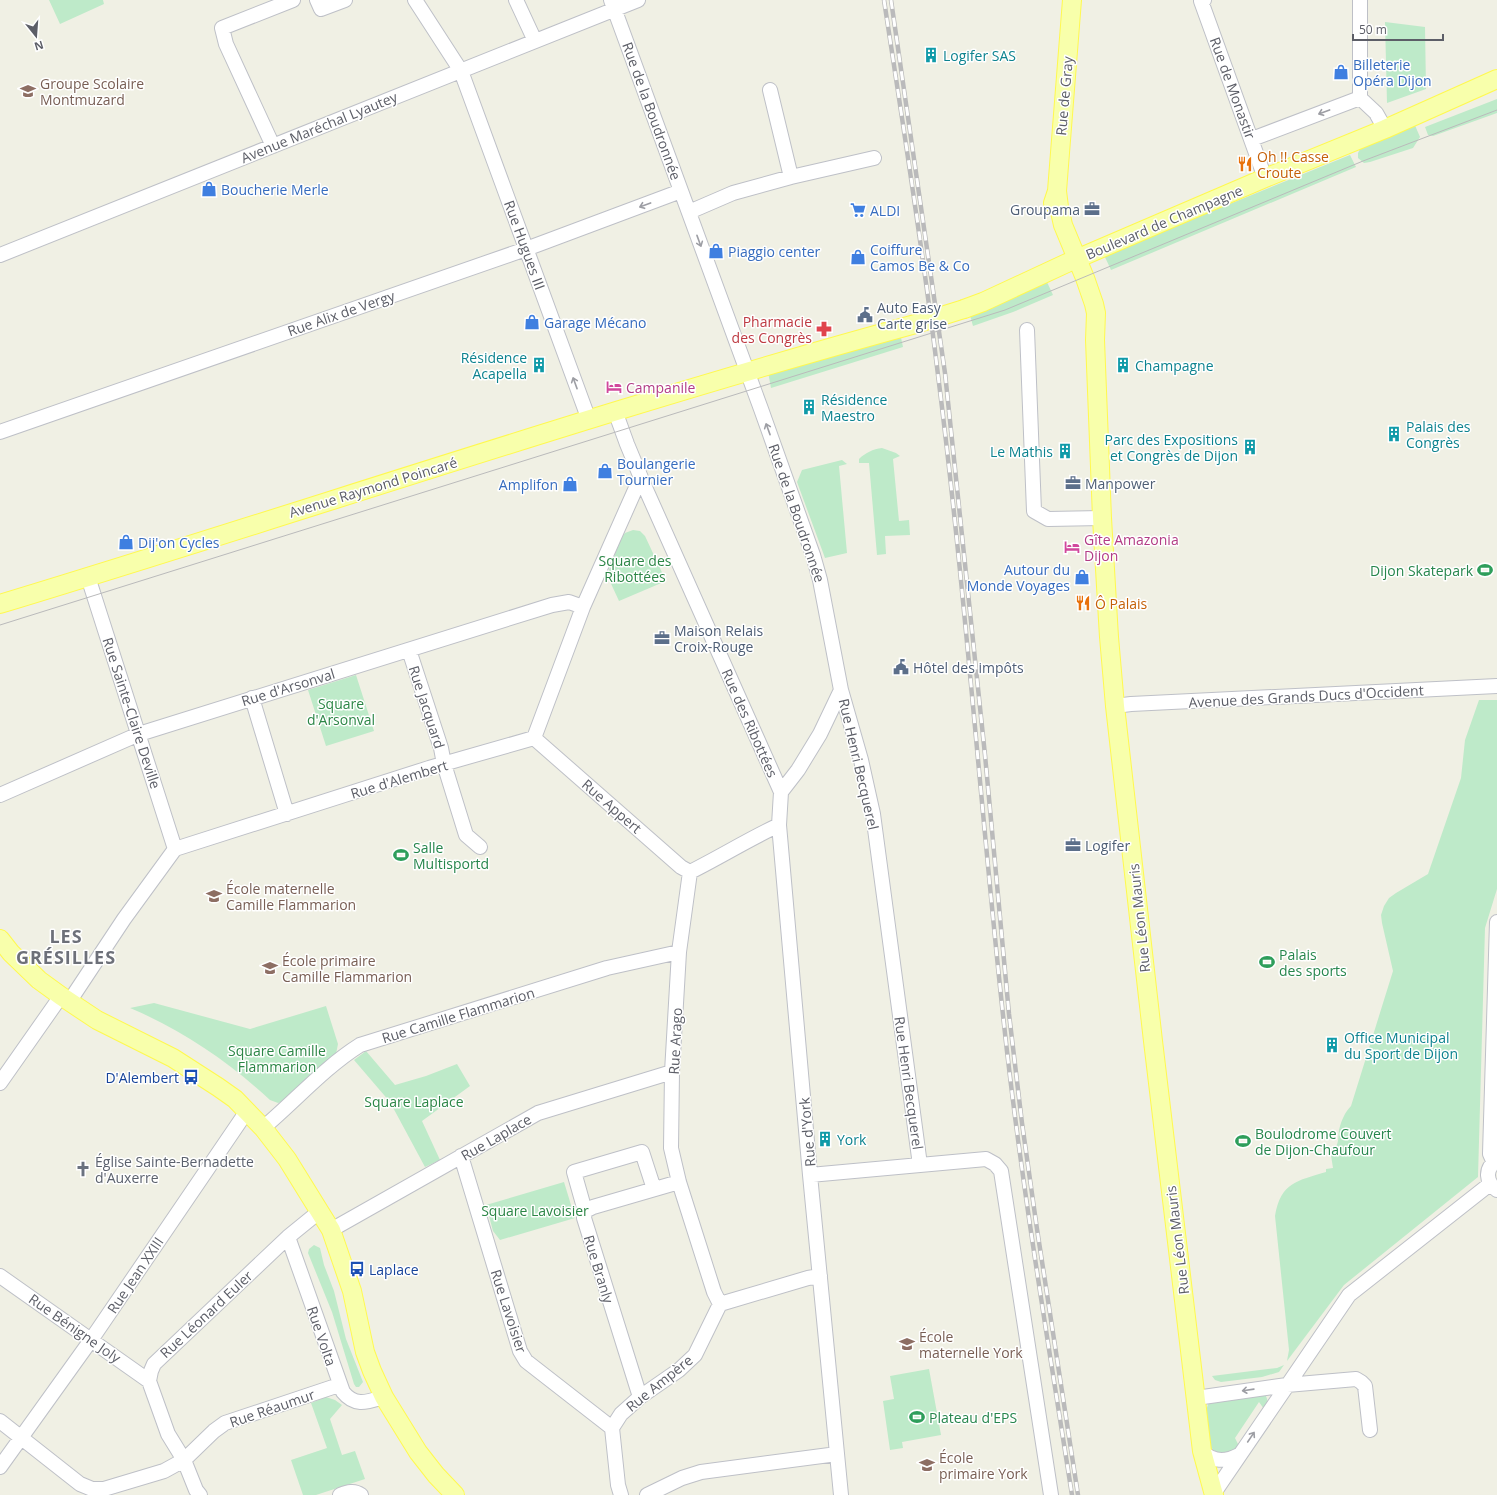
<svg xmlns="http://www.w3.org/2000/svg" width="1497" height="1495" viewBox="0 0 1497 1495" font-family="'Open Sans',sans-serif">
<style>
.green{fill:#beeac9}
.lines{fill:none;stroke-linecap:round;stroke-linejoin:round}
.minor-casing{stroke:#bec0c7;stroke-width:16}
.major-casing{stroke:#fff94f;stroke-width:20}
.minor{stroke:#fff;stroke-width:14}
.major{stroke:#f8ffab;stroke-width:18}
.tram{stroke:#bababb;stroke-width:1}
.rail-casing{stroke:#bababb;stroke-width:4.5}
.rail{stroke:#fff;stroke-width:3;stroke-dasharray:9;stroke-linecap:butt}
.major-bridge-casing{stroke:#fff94f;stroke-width:20;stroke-linecap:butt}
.major-bridge{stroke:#f8ffab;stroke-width:18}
.oneway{stroke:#9d9ea4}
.labels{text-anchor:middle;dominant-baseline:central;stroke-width:3;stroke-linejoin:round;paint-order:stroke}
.culture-label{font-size:14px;fill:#0d838f;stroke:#fff;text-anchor:start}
.shop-label{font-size:14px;fill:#366cbe;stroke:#fff;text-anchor:start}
.education-label{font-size:14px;fill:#785e54;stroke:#fff;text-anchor:start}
.street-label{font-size:14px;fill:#5c5e67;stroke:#fff}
.food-label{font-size:14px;fill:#c56008;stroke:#fff;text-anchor:start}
.service-label{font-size:14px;fill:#4e5e75;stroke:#fff;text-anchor:start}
.health-label{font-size:14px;fill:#be3a42;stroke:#fff;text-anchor:end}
.hotel-label{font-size:14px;fill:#b23c85;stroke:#fff;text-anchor:start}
.park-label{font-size:14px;fill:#2c8646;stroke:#fff}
.leisure-label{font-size:14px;fill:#27864d;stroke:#fff;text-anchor:start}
.transit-label{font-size:14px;fill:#164399;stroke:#fff;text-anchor:end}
.worship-label{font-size:14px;fill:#5b616d;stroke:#fff;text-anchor:start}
.district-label{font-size:18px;font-weight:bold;letter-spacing:1px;fill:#6d7079;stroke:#fff}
</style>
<rect width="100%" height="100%" fill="#f0f0e4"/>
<!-- green -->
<path class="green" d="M49 0H103L104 4 60 24Z
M1385 22 1425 27 1426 89 1387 103Z
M1497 99V113L1433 136 1428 135 1425 127Z
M1414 123 1420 137 1413 148 1370 162 1364 163 1358 158V153L1360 149Z
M1350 155 1356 167 1111 270 1104 255Z
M1047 282 1053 295 1013 312 973 326 969 312 1004 301Z
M900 333 903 347 771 388 768 372Z
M882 448 896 453 900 456 893 459 899 521 909 520 910 535 885 536 886 554 877 555 869 463H859V459C865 453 873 449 882 448Z
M842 460 847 464 839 466 847 553 825 558 797 482 802 470Z
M633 530 640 531 645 536 666 581 619 601 607 575 621 538 625 533Z
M356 675 374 731 326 746 308 690Z
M1479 700H1497V889L1485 928 1478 1177 1344 1285 1287 1361 1289 1350 1275 1216C1281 1182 1297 1181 1326 1172V1169L1333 1168 1330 1149 1336 1147C1339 1141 1338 1137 1339 1130 1341 1121 1345 1112 1351 1106L1393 971 1382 923 1381 915 1384 906 1389 898 1396 893 1428 874 1461 778 1465 740Z
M154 1003 250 1029 326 1006 338 1044 336 1054 284 1101 278 1103 270 1100C228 1061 182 1030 130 1008Z
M366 1051 395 1085 426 1076 457 1064 470 1086 422 1121 440 1160 425 1167 390 1102 354 1060Z
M564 1182 575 1218 500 1240 493 1231 486 1205Z
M314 1245 320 1248 324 1265 334 1291 346 1339 363 1382 359 1387H356L354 1384 332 1312 308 1253 309 1249Z
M1284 1365 1279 1372 1262 1377 1221 1382 1215 1380 1212 1376 1277 1368Z
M929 1369 941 1435 902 1442 903 1448 890 1450 883 1401 894 1399 890 1376Z
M1265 1394C1268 1400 1269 1404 1264 1409L1259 1402 1235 1438 1239 1446 1235 1452 1221 1454C1216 1452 1211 1449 1209 1444 1206 1436 1204 1409 1209 1403Z
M326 1397 335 1400 342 1405 330 1419 342 1455 355 1451 365 1479 316 1495H303L291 1460 327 1448 311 1403Z"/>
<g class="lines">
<defs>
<path id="minor" d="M317 0 321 9 345 0
M415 0 461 71 589 420
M516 0 535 41
M611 0 761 409 813 555 820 580 841 690 820 734 798 770 781 792
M1204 0 1201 1 1265 178
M1360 0V98L1376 113 1385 129
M770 90 791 177
M1252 139 1360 98
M273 146 226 44 222 28 293 0
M689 212 733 193 791 177 874 158
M0 255 638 0
M1027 330 1034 511 1048 519 1102 518
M615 411 627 444 644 485 781 792 779 825 810 1175 841 1495
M0 432 526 249 681 191
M88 577 175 849
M409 650 441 748 444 764 466 835 480 847
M841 690 861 760 873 814 920 1165
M252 698 287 814
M1115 706 1131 704 1497 686
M534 738 681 867 690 872
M0 795 139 734 552 605 569 602 583 607
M69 1002 124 919 175 849 429 768 534 738 583 607 635 490 644 485
M0 1083 61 996
M263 1128C295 1101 325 1067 360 1045L607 968 679 952
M461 1156 520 1351 526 1361 612 1428
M1497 1161C1484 1168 1486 1183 1497 1190
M1494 1163 1490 1154 1497 922
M810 1175 986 1159 995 1164 1001 1171 1051 1495
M585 1211 574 1172 642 1152 654 1189
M331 1230 538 1113 672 1072
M288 1237 343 1392C355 1407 367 1402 384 1397
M0 1276 149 1381
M720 1304 714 1292 679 1182 671 1148 672 1072 679 952 690 872C720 857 749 839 779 825
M640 1397 584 1218 585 1211 593 1207 679 1182
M1196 1398 1287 1385 1356 1379 1361 1382 1365 1386 1370 1430
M0 1421 80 1484 92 1489H104L164 1471 184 1460 168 1434 149 1381 151 1371 154 1364 288 1237 320 1211
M1202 1451C1212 1462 1226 1462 1239 1455
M0 1467 91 1340 247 1111
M1214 1493 1349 1295 1490 1184
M200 1495 196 1490 184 1460 214 1431 225 1423 339 1385
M340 1495C348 1492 354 1490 361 1495
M621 1495 618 1485 612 1428 621 1414 640 1397 679 1370 695 1355 720 1304 808 1278 820 1276
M647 1495 682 1478 701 1472 837 1454"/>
<path id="major" d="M1057 191 1059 207 1063 225 1085 278 1094 304 1096 313 1095 340 1102 518 1109 637 1115 706 1153 1041 1202 1451 1214 1495
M1053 203 1057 191 1072 0
M964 309 983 302 1067 263 1265 178 1385 129 1497 79
M0 604C307 511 610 407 919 323
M0 939 11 953 39 980 61 996 97 1020 173 1058 218 1087 235 1099 263 1128 287 1159 331 1230 352 1291 365 1352 372 1371 384 1397 418 1452 436 1475 455 1495"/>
</defs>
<!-- minor casing -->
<use href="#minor" class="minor-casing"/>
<!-- major casing -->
<use href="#major" class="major-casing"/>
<!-- minor -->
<use href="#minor" class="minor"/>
<!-- major -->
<use href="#major" class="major"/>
<!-- tram -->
<path class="tram" d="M0 625 1005 310 1363 161 1497 110"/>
<defs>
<path id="rail" d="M884 0C903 125 923 250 938 375 965 588 980 802 1003 1015 1020 1176 1047 1335 1072 1495
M891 0 945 373 985 755 1009 1014 1022 1123 1037 1229 1078 1495"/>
</defs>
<!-- rail casing -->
<use href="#rail" class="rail-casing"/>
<!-- rail -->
<use href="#rail" class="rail"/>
<defs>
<path id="major-bridge" d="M919 323 964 309"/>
</defs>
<!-- major-bridge casing -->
<use href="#major-bridge" class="major-bridge-casing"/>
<!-- major-bridge -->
<use href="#major-bridge" class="major-bridge"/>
</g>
<!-- one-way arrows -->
<defs><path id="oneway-shaft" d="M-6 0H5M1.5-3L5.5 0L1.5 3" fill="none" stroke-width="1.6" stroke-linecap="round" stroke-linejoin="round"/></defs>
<g class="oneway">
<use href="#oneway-shaft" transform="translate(1324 112) rotate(160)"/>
<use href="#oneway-shaft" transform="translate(645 205) rotate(160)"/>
<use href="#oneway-shaft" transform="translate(699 241) rotate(70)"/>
<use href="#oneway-shaft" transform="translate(575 383) rotate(-110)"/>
<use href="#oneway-shaft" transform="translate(768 429) rotate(-110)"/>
<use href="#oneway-shaft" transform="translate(1248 1390) rotate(172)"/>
<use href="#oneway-shaft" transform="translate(1251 1437) rotate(-56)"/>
</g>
<!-- icons -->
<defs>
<symbol id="building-bare" viewBox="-9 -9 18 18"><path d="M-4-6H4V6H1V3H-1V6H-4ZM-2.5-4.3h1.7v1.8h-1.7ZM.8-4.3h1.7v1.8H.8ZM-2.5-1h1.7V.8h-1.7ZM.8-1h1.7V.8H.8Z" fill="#0f9aa8" stroke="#fff" stroke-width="2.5" paint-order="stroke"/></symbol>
<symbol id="shop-bare" viewBox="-9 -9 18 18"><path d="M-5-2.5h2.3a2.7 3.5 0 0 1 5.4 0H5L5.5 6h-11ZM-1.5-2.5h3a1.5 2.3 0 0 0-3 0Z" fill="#3f7fe0" stroke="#fff" stroke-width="2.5" paint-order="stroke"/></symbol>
<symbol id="school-bare" viewBox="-9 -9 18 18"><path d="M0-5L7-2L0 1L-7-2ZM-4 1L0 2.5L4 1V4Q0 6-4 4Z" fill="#8d6e63" stroke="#fff" stroke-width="2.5" paint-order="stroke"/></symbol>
<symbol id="restaurant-bare" viewBox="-9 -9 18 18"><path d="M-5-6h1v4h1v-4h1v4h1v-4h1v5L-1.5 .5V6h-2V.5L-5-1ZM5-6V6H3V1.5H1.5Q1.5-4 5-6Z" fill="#e8710a" stroke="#fff" stroke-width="2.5" paint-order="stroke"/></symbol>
<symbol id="office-bare" viewBox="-9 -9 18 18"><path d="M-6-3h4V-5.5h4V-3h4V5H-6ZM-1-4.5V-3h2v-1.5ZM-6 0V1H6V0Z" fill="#5c6f8a" stroke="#fff" stroke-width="2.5" paint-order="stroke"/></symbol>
<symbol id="supermarket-bare" viewBox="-9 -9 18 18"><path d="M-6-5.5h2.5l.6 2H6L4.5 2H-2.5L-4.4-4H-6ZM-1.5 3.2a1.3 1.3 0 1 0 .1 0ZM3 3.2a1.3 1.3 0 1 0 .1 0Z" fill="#3f7fe0" stroke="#fff" stroke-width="2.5" paint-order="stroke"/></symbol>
<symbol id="civic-bare" viewBox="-9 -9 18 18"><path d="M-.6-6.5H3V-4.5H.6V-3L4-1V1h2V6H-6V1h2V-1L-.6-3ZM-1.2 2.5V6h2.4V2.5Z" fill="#5c6f8a" stroke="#fff" stroke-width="2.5" paint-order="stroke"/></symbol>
<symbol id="pharmacy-bare" viewBox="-9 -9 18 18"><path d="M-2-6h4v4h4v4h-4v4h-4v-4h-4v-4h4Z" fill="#e0444e" stroke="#fff" stroke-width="2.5" paint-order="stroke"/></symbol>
<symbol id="hotel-bare" viewBox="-9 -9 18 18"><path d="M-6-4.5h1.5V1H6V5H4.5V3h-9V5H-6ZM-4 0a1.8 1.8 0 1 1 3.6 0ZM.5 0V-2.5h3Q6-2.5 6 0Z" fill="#d1479c" stroke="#fff" stroke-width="2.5" paint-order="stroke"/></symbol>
<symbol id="stadium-bare" viewBox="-9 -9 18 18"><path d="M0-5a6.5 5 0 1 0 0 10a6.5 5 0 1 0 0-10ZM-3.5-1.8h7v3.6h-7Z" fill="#2e9e5b" stroke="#fff" stroke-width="2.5" paint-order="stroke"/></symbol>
<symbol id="bus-bare" viewBox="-9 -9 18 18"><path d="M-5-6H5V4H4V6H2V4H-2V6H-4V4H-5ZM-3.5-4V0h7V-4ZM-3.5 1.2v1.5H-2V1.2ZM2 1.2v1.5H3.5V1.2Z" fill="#1a4fb4" stroke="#fff" stroke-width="2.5" paint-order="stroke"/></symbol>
<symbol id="church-bare" viewBox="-9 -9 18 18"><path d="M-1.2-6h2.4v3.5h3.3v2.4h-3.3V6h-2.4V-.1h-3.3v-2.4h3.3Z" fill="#6b7280" stroke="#fff" stroke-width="2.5" paint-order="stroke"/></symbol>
</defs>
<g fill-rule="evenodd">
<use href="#building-bare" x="920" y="44" width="22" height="22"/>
<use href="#shop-bare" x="1330" y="61" width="22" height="22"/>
<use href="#school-bare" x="17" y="80" width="22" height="22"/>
<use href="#restaurant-bare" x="1234" y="153" width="22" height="22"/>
<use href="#shop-bare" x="198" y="178" width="22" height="22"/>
<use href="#office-bare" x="1081" y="198" width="22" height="22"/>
<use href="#supermarket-bare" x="847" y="199" width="22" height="22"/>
<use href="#shop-bare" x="705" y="240" width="22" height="22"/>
<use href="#shop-bare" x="847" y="246" width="22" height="22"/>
<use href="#civic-bare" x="854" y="304" width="22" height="22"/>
<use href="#shop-bare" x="521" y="311" width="22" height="22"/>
<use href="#pharmacy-bare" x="813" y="318" width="22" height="22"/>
<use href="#building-bare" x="528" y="354" width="22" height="22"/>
<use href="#building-bare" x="1112" y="354" width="22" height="22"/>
<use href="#hotel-bare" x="603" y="376" width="22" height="22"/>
<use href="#building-bare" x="798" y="396" width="22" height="22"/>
<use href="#building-bare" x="1383" y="423" width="22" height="22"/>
<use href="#building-bare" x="1239" y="436" width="22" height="22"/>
<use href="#building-bare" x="1054" y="440" width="22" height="22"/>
<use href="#shop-bare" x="594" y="460" width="22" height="22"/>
<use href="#office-bare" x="1062" y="472" width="22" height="22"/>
<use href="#shop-bare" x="559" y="473" width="22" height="22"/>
<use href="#shop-bare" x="115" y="531" width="22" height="22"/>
<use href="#hotel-bare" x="1061" y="536" width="22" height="22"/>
<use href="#stadium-bare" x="1474" y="559" width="22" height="22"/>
<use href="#shop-bare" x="1071" y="566" width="22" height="22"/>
<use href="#restaurant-bare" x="1072" y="592" width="22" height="22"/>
<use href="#office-bare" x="651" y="627" width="22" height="22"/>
<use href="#civic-bare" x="890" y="656" width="22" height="22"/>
<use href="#office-bare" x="1062" y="834" width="22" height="22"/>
<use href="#stadium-bare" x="390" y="844" width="22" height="22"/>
<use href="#school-bare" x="203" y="885" width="22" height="22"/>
<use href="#stadium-bare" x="1256" y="951" width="22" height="22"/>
<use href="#school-bare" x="259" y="957" width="22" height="22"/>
<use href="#building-bare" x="1321" y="1034" width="22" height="22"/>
<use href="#bus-bare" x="180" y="1066" width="22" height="22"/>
<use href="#building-bare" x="814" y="1128" width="22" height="22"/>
<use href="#stadium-bare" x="1232" y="1130" width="22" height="22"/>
<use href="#church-bare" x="72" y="1158" width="22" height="22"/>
<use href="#bus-bare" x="346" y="1258" width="22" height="22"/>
<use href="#school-bare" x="896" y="1333" width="22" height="22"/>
<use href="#stadium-bare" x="906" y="1406" width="22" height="22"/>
<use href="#school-bare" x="916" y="1454" width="22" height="22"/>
</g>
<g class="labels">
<!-- culture labels -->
<g class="culture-label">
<text x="943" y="55">Logifer SAS</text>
<text x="527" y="357" text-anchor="end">Résidence<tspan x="527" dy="16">Acapella</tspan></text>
<text x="1135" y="365">Champagne</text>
<text x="821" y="399">Résidence<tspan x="821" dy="16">Maestro</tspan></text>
<text x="1406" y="426">Palais des<tspan x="1406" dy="16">Congrès</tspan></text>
<text x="1238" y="439" text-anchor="end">Parc des Expositions<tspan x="1238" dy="16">et Congrès de Dijon</tspan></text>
<text x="1053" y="451" text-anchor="end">Le Mathis</text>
<text x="1344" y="1037">Office Municipal<tspan x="1344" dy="16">du Sport de Dijon</tspan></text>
<text x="837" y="1139">York</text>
</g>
<!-- shop labels -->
<g class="shop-label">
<text x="1353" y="64">Billeterie<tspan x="1353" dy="16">Opéra Dijon</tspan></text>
<text x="221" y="189">Boucherie Merle</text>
<text x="870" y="210">ALDI</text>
<text x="870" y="249">Coiffure<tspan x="870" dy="16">Camos Be &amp; Co</tspan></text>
<text x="728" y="251">Piaggio center</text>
<text x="544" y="322">Garage Mécano</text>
<text x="617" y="463">Boulangerie<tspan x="617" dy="16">Tournier</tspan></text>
<text x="558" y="484" text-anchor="end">Amplifon</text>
<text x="138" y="542">Dij'on Cycles</text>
<text x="1070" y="569" text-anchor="end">Autour du<tspan x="1070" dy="16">Monde Voyages</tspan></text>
</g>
<!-- education labels -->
<g class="education-label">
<text x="40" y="83">Groupe Scolaire<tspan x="40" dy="16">Montmuzard</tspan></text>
<text x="226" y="888">École maternelle<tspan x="226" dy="16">Camille Flammarion</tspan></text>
<text x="282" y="960">École primaire<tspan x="282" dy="16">Camille Flammarion</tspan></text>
<text x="919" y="1336">École<tspan x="919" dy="16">maternelle York</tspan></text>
<text x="939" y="1457">École<tspan x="939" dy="16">primaire York</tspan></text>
</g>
<!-- street labels -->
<g class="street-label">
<text transform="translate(1233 88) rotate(70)">Rue de Monastir</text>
<text transform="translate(1064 96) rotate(-85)">Rue de Gray</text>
<text transform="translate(652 111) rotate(70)">Rue de la Boudronnée</text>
<text transform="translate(319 127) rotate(-22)">Avenue Maréchal Lyautey</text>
<text transform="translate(1164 222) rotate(-23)">Boulevard de Champagne</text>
<text transform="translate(525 245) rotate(70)">Rue Hugues III</text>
<text transform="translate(341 313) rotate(-19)">Rue Alix de Vergy</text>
<text transform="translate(373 487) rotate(-17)">Avenue Raymond Poincaré</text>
<text transform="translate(797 513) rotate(71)">Rue de la Boudronnée</text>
<text transform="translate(288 687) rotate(-17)">Rue d'Arsonval</text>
<text transform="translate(1306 696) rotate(-3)">Avenue des Grands Ducs d'Occident</text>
<text transform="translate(427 707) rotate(72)">Rue Jacquard</text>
<text transform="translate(132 713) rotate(72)">Rue Sainte-Claire Deville</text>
<text transform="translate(750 723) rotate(66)">Rue des Ribottées</text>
<text transform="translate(859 764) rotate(77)">Rue Henri Becquerel</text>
<text transform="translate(399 779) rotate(-17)">Rue d'Alembert</text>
<text transform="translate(612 806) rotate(41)">Rue Appert</text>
<text transform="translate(1139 918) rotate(-96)">Rue Léon Mauris</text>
<text transform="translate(458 1015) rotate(-17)">Rue Camille Flammarion</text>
<text transform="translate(675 1041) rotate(-87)">Rue Arago</text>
<text transform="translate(909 1083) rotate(82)">Rue Henri Becquerel</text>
<text transform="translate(807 1132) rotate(-95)">Rue d'York</text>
<text transform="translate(496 1137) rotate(-30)">Rue Laplace</text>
<text transform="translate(1177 1240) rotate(-97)">Rue Léon Mauris</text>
<text transform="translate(599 1269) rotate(73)">Rue Branly</text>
<text transform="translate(135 1275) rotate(-56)">Rue Jean XXIII</text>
<text transform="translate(509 1311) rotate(72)">Rue Lavoisier</text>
<text transform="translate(206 1314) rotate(-43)">Rue Léonard Euler</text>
<text transform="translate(75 1328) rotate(35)">Rue Bénigne Joly</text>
<text transform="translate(322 1336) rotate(71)">Rue Volta</text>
<text transform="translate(659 1383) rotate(-39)">Rue Ampère</text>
<text transform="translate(272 1408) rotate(-19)">Rue Réaumur</text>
</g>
<!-- food labels -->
<g class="food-label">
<text x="1257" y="156">Oh !! Casse<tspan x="1257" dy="16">Croute</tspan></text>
<text x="1095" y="603">Ô Palais</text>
</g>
<!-- service labels -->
<g class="service-label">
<text x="1080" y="209" text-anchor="end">Groupama</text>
<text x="877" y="307">Auto Easy<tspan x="877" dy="16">Carte grise</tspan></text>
<text x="1085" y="483">Manpower</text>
<text x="674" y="630">Maison Relais<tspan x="674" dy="16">Croix-Rouge</tspan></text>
<text x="913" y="667">Hôtel des impôts</text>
<text x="1085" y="845">Logifer</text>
</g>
<!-- health labels -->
<g class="health-label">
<text x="812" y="321">Pharmacie<tspan x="812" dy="16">des Congrès</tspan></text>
</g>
<!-- hotel labels -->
<g class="hotel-label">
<text x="626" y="387">Campanile</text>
<text x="1084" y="539">Gîte Amazonia<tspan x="1084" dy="16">Dijon</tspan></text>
</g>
<!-- park labels -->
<g class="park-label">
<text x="635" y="560">Square des<tspan x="635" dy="16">Ribottées</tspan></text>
<text x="341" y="703">Square<tspan x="341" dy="16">d'Arsonval</tspan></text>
<text x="277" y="1050">Square Camille<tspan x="277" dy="16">Flammarion</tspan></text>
<text x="414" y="1101">Square Laplace</text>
<text x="535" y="1210">Square Lavoisier</text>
</g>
<!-- leisure labels -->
<g class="leisure-label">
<text x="1473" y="570" text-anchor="end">Dijon Skatepark</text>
<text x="413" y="847">Salle<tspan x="413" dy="16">Multisportd</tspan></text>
<text x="1279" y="954">Palais<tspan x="1279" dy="16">des sports</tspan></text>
<text x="1255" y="1133">Boulodrome Couvert<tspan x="1255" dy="16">de Dijon-Chaufour</tspan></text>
<text x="929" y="1417">Plateau d'EPS</text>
</g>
<!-- transit labels -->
<g class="transit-label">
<text x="179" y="1077">D'Alembert</text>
<text x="369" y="1269" text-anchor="start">Laplace</text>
</g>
<!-- worship labels -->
<g class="worship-label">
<text x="95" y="1161">Église Sainte-Bernadette<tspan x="95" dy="16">d'Auxerre</tspan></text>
</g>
<!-- district labels -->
<g class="district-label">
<text x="66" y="936">LES<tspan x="66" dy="21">GRÉSILLES</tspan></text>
</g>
</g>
<!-- north arrow -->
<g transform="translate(36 36) rotate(163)" stroke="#ffffff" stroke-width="3" paint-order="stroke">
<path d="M0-3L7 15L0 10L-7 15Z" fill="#5c5e67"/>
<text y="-6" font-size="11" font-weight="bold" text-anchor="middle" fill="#5c5e67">N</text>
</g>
<!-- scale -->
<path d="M1353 34v6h90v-6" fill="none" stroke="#5c5e67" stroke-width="2"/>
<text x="1359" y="34" font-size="12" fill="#5c5e67" stroke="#ffffff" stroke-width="3" paint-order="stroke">50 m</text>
</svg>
